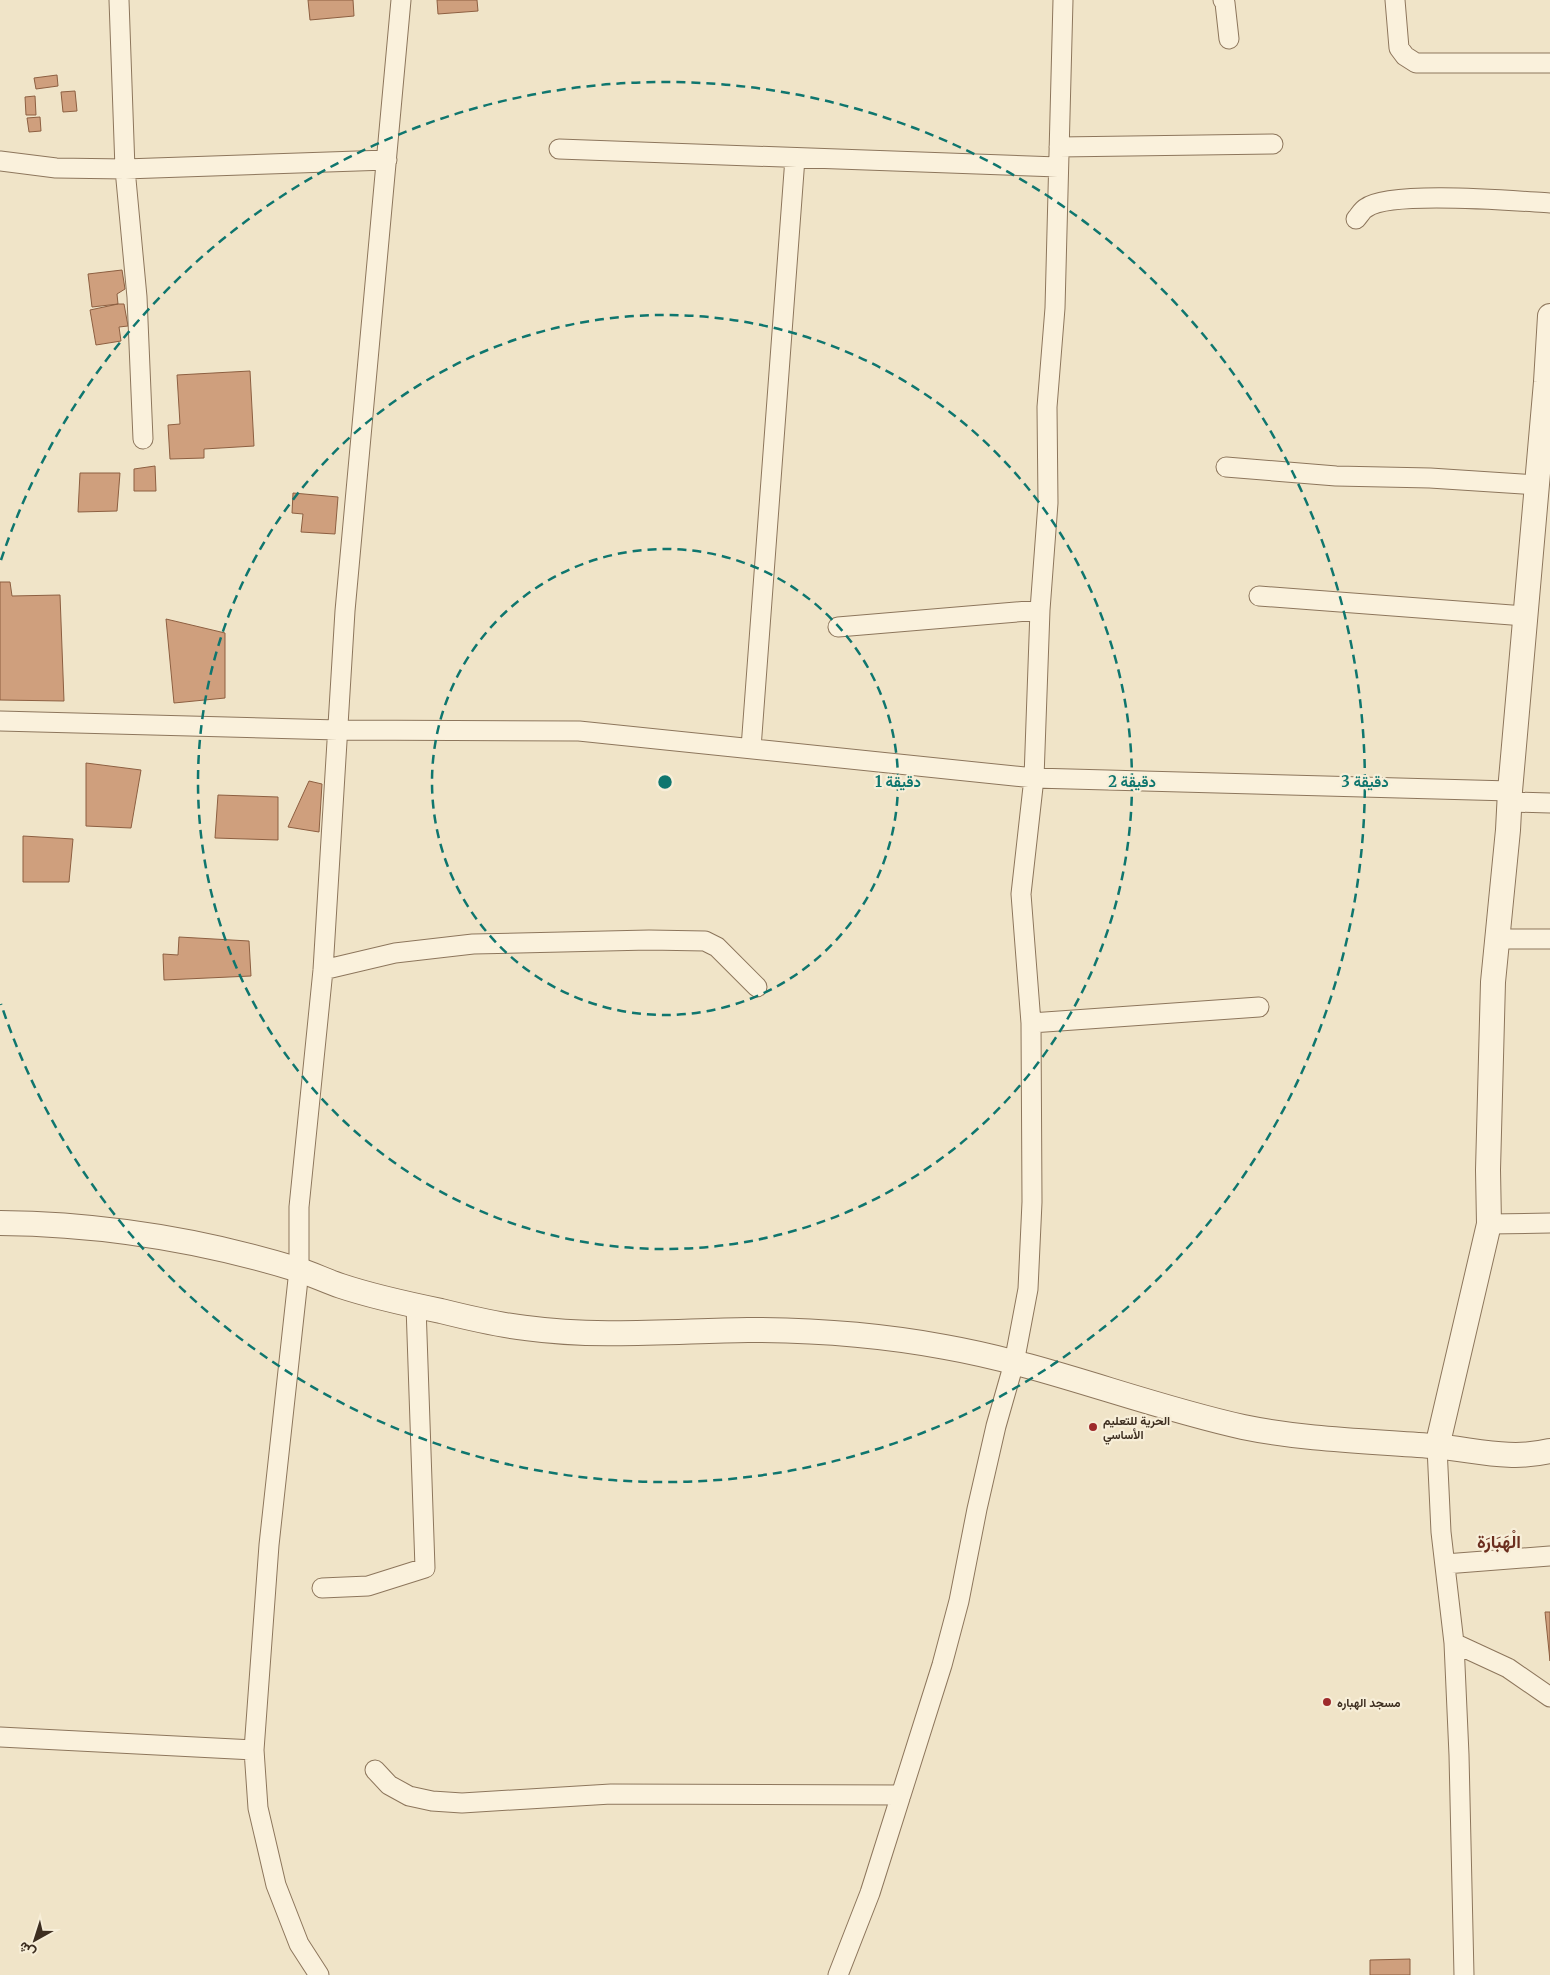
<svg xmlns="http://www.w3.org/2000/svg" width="1550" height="1975" viewBox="0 0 1550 1975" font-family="Merriweather,Vazirmatn,serif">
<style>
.building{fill:#cf9f7d;stroke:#8d5f41}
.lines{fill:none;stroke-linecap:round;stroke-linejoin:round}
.minor-casing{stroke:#8d765c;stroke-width:21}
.tertiary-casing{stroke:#8d765c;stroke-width:26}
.minor{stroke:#faf1dc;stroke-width:19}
.tertiary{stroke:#faf1dc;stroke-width:24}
.ring{fill:none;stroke:#0f766e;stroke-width:2.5;stroke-dasharray:9 6}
.poi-dot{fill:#9e2a2b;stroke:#f7eed8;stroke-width:2}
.labels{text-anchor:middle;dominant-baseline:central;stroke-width:4.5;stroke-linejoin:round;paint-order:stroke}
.poi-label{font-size:12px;font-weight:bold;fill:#3d2e20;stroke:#f7eed8;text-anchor:start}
.district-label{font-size:18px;font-weight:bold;fill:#6b2e1e;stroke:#f7eed8}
.centre{fill:#0f766e;stroke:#f7eed8;stroke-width:2.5}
.ring-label{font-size:15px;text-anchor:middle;font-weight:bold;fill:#0f766e;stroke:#f7eed8;stroke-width:4.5;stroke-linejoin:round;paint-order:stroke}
</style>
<rect width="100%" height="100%" fill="#f0e4c8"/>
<!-- building -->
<path class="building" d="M308 0H353L354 16 310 20Z
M437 0H477L478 11 438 14Z
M57 75 58 86 36 89 34 78Z
M75 91 77 111 63 112 61 92Z
M35 96 36 115H26L25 97Z
M40 117 41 131 29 132 27 118Z
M122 270 125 289 117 294 118 304 92 307 88 274Z
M118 304H124L128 326 119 327 121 341 96 345 90 310Z
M250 371 254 446 204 449V458L170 459 168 425 180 424 177 375Z
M155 466 156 491H134V469Z
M80 473H120L117 511 78 512Z
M293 493 338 497 335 534 301 532 303 514 292 513Z
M0 582H10L12 596 60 595 64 701 0 700Z
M166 619 225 633V698L174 703Z
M86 763 141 770 131 828 86 826Z
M309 781 322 784 319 832 288 827Z
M218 795 278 797V840L215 838Z
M23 836 73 839 69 882H23Z
M179 937 249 941 251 976 164 980 163 954 178 955Z
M1545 1612H1550V1661Z
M1410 1959V1975H1370V1960Z"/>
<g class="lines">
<defs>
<path id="minor" d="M119 0 125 169 137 297 143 439
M1223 0 1225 3 1229 39
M1395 0 1399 48 1405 56 1416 63H1550
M1059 147 1273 144
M559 149 1058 167
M0 161 56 168 125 169 387 160
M1356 219C1359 216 1362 210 1366 208 1390 190 1516 201 1550 203
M1226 467 1336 476 1430 478 1537 485
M1259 596 1525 616
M838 627 1040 610
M0 721 338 730 579 731 1034 778 1510 791
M751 748 795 158
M1510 802 1550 803
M1498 939H1550
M323 970 395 953 473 944 649 940 705 941 717 947 757 987
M1031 1023 1259 1007
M1489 1224 1550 1223
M1437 1447 1441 1532 1454 1643 1459 1755 1464 1975
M1445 1564 1550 1556
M322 1588 368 1586 425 1568 416 1306
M1454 1643 1508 1668 1550 1697
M0 1737 254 1750
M375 1770 389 1785 409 1796 432 1801 462 1803 611 1794 901 1795
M319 1975 299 1944 276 1885 258 1808 254 1750 269 1545 299 1270V1207L323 970 345 611 401 0
M838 1975 870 1893 942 1665 959 1601 977 1509 996 1426 1014 1363 1028 1289 1032 1202 1031 1023 1021 894 1034 778 1040 610 1048 503 1047 407 1055 308 1063 0"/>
<path id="tertiary" d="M0 1223C100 1224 201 1240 296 1269 312 1274 326 1281 341 1286 374 1297 407 1304 441 1311 469 1318 498 1325 526 1328 599 1338 675 1331 748 1330 814 1330 880 1335 945 1347 1047 1365 1143 1405 1243 1427 1306 1440 1369 1441 1432 1446 1473 1449 1509 1461 1550 1451
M1437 1447 1489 1224 1488 1170 1493 982 1508 830 1510 791 1546 382 1550 316"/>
</defs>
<!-- minor casing -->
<use href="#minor" class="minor-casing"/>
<!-- tertiary casing -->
<use href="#tertiary" class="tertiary-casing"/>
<!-- minor -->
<use href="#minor" class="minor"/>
<!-- tertiary -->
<use href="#tertiary" class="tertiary"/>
</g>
<!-- distance rings -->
<g class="ring">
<circle cx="665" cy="782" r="233"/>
<circle cx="665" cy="782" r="467"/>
<path d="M1 560A700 700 0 1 1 1 1004"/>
</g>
<!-- markers -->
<g class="poi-dot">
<circle cx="1093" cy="1427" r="5"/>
<circle cx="1327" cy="1702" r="5"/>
</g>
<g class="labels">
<!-- poi labels -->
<g class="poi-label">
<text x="1103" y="1420">الحرية للتعليم<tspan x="1103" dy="14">الأساسي</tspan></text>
<text x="1337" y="1702">مسجد الهباره</text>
</g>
<!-- district labels -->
<g class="district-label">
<text x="1499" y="1541">الْهَبَارَة</text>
</g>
</g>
<circle cx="665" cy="782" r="8" class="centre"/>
<g class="ring-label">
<text x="898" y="787">1 دقيقة</text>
<text x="1132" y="787">2 دقيقة</text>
<text x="1365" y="787">3 دقيقة</text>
</g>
<!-- north arrow -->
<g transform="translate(35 1940) rotate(219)" stroke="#f7eed8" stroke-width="4" paint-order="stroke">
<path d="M0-4L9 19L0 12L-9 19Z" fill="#3d2e20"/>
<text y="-8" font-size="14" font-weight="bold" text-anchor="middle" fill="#3d2e20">ش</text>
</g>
</svg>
